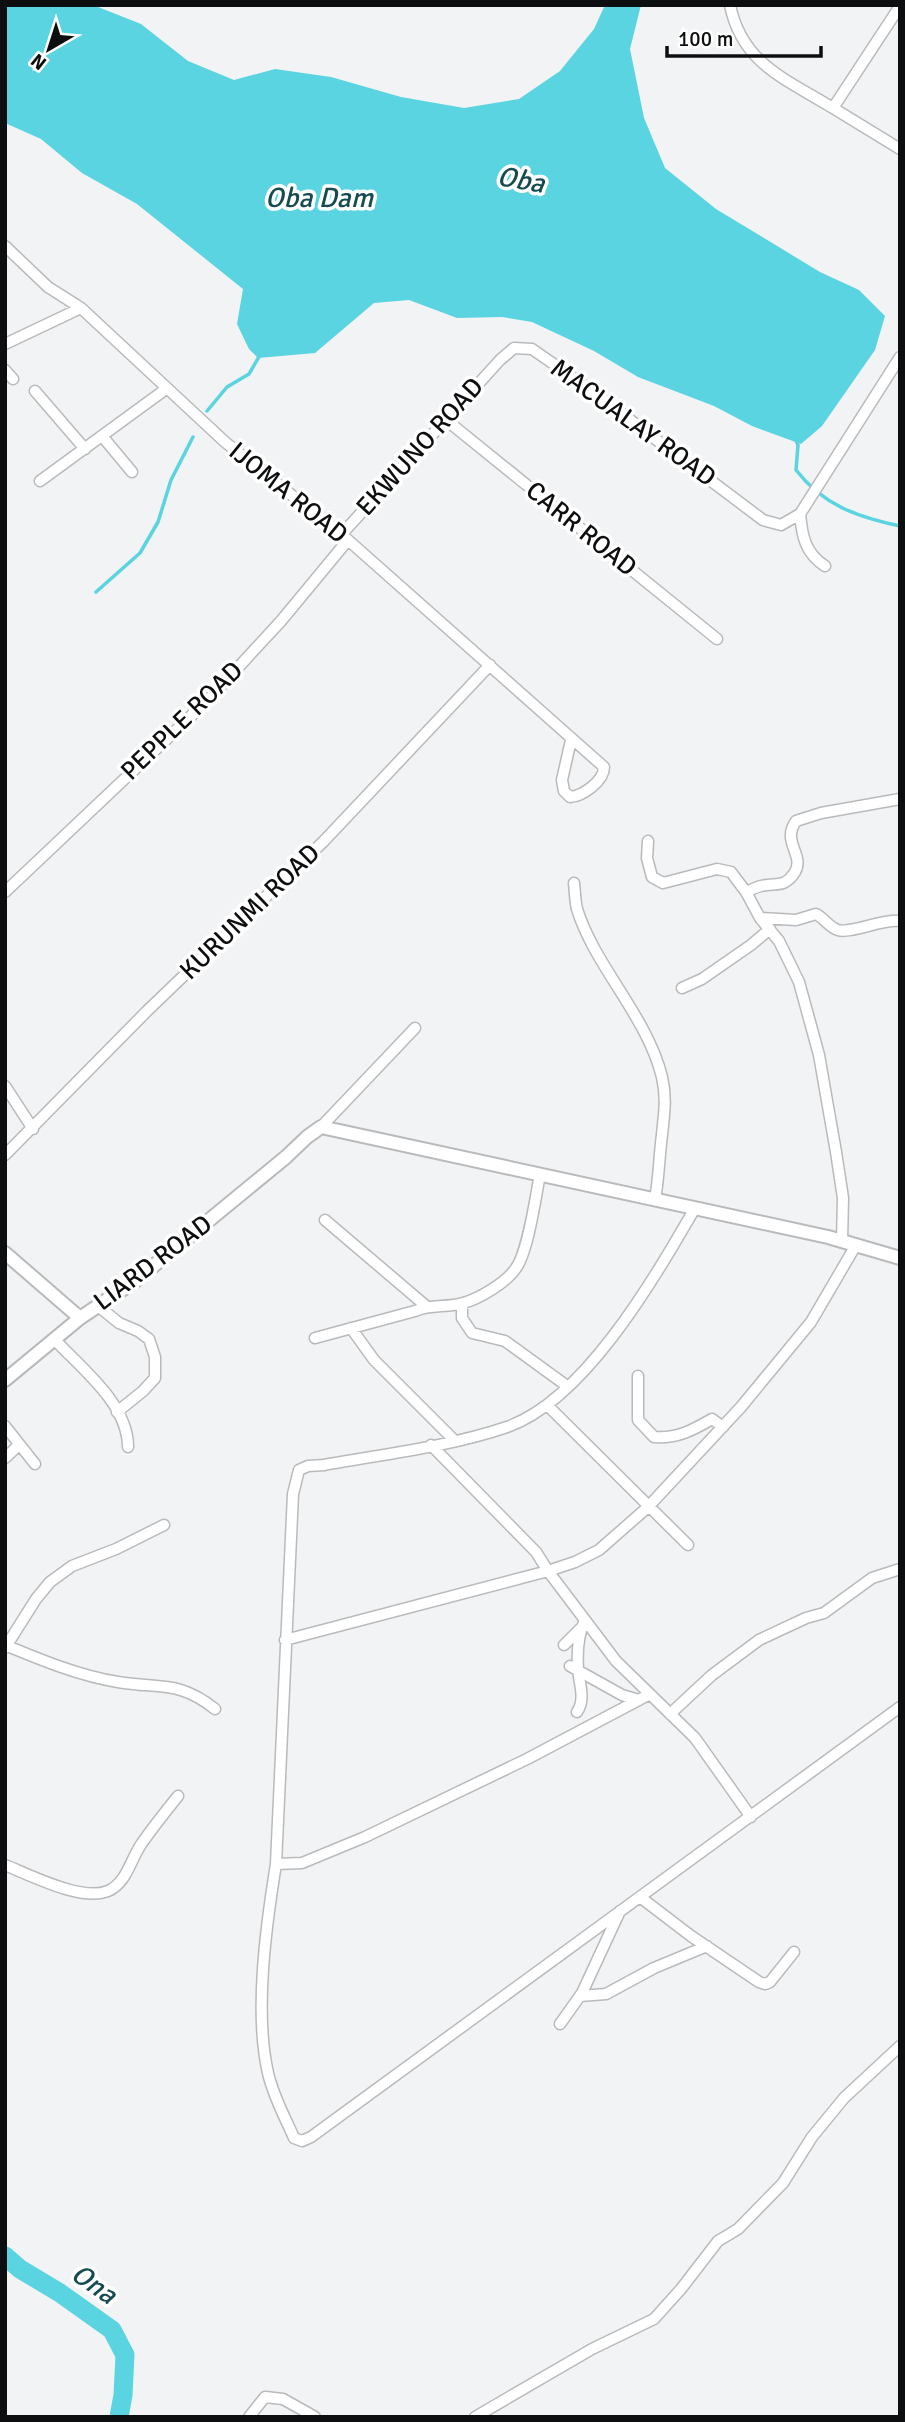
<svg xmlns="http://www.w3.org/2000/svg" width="905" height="2422" viewBox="0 0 905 2422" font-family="Signika,sans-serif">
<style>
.water{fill:#59d4e0}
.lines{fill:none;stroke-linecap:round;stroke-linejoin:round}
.stream{stroke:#59d4e0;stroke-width:3.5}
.river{stroke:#59d4e0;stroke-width:19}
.minor-casing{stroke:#b8babc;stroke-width:13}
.tertiary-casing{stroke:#b8babc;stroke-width:16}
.minor{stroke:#fff;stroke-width:10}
.tertiary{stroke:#fff;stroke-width:12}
.labels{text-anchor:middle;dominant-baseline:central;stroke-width:7;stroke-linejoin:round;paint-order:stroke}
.street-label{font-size:26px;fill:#0d0e0f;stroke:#fff}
.water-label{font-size:28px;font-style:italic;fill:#164c51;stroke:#fff}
</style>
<rect width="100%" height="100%" fill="#f1f3f5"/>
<!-- water -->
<path class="water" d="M5 5H93L141 24 188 61 234 80 275 69 331 77 401 97 464 108 519 99 560 71 594 29 605 5H641L630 49 644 118 665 168 716 209 820 272 859 290 885 316 875 350 822 426 801 444 752 426 714 406 638 377 594 351 532 322 502 317 457 318 409 300 374 303 315 353 258 358 249 349 237 324 243 289 137 204 82 173 41 139 5 123Z"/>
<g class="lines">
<!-- stream -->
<path class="stream" d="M207 411 227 387 249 374 260 355
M795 438 798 445 796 470C823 505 857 517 900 526
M96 592 140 553 158 522 171 480 193 437"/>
<!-- river -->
<path class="river" d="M5 2256 20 2269 60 2293 112 2330 125 2355 123 2395 119 2417"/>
<defs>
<path id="minor" d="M730 5C742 64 786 79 833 108
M900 6 833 108 900 149
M5 246 48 287 81 308 225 442 348 540 604 767C604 781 583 796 570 797L564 791 562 780 571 740
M5 344 81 308
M5 370 13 379
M35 391 85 449
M445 419 717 639
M102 436 132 472
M40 481 166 389
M800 514C802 536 805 553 825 566
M341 535 500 360 514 348 532 349 581 383 763 520 781 525 800 514 900 357
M648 841 647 858 652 877 663 883 717 869 731 872 746 892 760 918 779 941 799 982 819 1055 836 1152 843 1198 842 1241
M574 883C575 891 575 901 577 909 595 967 647 1016 662 1077 667 1100 664 1113 662 1135 659 1157 659 1178 655 1199
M5 892 209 699 281 621 348 540
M746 892C751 890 756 887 761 886 776 882 784 889 795 872 805 855 781 842 796 821L821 813 900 799
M760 918 796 920 816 914C824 918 830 928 838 930 850 934 882 919 900 921
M682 988 702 979 751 945 770 929
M5 1086 33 1129
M321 1127 415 1028
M5 1155 147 1011 323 842 490 665
M325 1220 426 1306
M462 1304V1318L472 1333 505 1341 567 1386
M98 1306 119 1323 138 1331 149 1339 155 1357V1378L143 1391 117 1412
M351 1328 374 1360 454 1440
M315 1338 415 1311C431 1304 447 1308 463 1303 479 1299 507 1282 516 1268 528 1252 536 1195 540 1174
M55 1340C82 1369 128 1404 128 1447
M638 1376V1420L654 1437C677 1439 693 1430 712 1419L723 1427
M547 1405 688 1545
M5 1426 35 1464
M431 1445 536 1552 548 1571 616 1661 695 1738 751 1817
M5 1458 19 1445
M285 1640 548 1571 575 1562 599 1550 648 1507 741 1407 811 1322 856 1245
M5 1645C41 1660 80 1676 118 1682 159 1689 179 1680 215 1709
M564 1645 580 1629
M5 1648 36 1599 50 1582 72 1566 116 1549 164 1525
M570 1666 622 1695 639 1700
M650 1694 527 1759 365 1837 302 1863 276 1864 293 1494 299 1470 308 1466 324 1465C384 1454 448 1447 507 1427 585 1400 655 1277 695 1208
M577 1712C586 1699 579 1683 578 1669 577 1653 578 1634 585 1620
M670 1714 712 1675 759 1640 806 1618 824 1613 872 1578 900 1569
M276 1864C266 1926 254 2012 268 2073 273 2096 285 2117 294 2138L302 2141 311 2137 900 1707
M5 1865C30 1875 82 1902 108 1891 127 1883 131 1858 142 1843 153 1827 166 1811 178 1796
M640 1897 691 1936 759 1982 765 1984 770 1982 794 1952
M580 1996 606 1994 654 1968 707 1946
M560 2024 582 1993 620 1911
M249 2417 265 2397 283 2399 315 2417
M475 2417 592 2349 654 2319 681 2289 718 2241 738 2229 783 2183 812 2137 844 2098 900 2046"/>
<path id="tertiary" d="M5 1253 80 1318
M5 1380 80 1318 135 1281 286 1157 307 1137 321 1127 828 1237 900 1258"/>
</defs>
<!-- minor casing -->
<use href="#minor" class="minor-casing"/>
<!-- tertiary casing -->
<use href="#tertiary" class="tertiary-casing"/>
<!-- minor -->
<use href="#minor" class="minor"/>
<!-- tertiary -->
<use href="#tertiary" class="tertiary"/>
</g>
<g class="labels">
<!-- street labels -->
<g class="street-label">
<text transform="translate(633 423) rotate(36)">MACUALAY ROAD</text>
<text transform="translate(420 447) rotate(-48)">EKWUNO ROAD</text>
<text transform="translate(288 493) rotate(39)">IJOMA ROAD</text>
<text transform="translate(581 529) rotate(39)">CARR ROAD</text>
<text transform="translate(182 721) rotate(-44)">PEPPLE ROAD</text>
<text transform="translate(250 912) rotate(-44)">KURUNMI ROAD</text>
<text transform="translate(153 1263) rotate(-37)">LIARD ROAD</text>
</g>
<!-- water labels -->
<g class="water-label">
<text transform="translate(521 180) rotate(10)">Oba</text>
<text x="319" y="198">Oba Dam</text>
<text transform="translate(94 2284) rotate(35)">Ona</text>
</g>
</g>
<!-- border -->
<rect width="905" height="2422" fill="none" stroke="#0d0e0f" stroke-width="14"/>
<!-- north arrow -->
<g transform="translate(49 49) rotate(219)" stroke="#ffffff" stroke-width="5" paint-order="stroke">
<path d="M0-5L12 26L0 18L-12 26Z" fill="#0d0e0f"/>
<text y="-10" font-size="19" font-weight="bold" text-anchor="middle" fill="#0d0e0f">N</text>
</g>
<!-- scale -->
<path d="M667 46v10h154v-10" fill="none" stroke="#0d0e0f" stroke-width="3.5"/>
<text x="678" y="46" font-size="21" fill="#0d0e0f" stroke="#ffffff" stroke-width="5" paint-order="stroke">100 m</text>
</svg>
